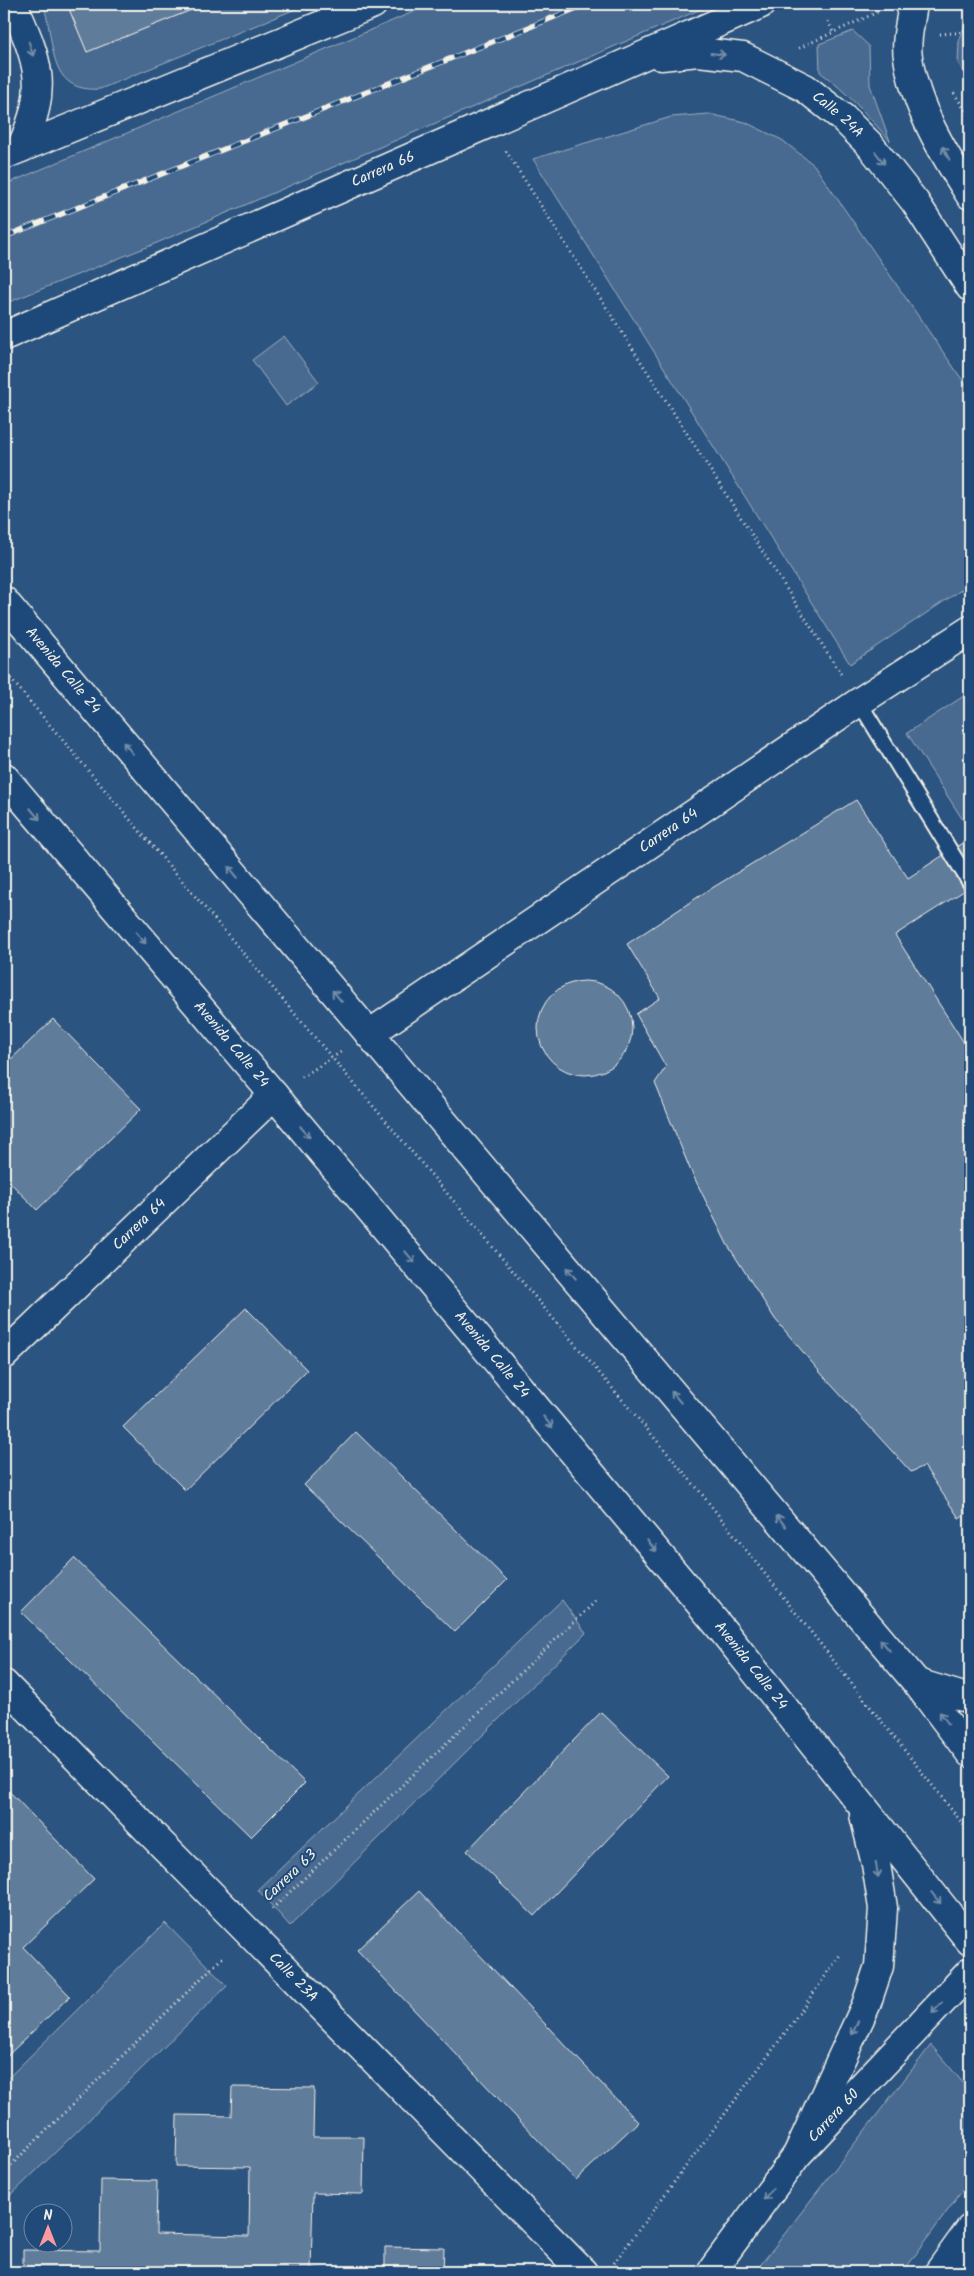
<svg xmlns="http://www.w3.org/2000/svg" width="974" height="2276" viewBox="0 0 974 2276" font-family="Kalam,sans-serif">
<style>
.green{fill:#496b90;stroke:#9eaebc}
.building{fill:#5e7b9a;stroke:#f4f1e8}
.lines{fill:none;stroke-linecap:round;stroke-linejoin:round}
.service-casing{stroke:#f4f1e8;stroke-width:18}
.minor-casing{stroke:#f4f1e8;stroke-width:31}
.tertiary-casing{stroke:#f4f1e8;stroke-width:31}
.secondary-casing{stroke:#f4f1e8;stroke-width:31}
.path{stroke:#f4f1e8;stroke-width:3;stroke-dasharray:1 4;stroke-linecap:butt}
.service{stroke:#1f4a7a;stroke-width:14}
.minor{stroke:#1f4a7a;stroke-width:28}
.tertiary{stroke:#1f4a7a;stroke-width:28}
.secondary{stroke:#1f4a7a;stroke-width:28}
.rail-casing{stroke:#f4f1e8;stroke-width:5.5}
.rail{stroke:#1f4a7a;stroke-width:4;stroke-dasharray:11;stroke-linecap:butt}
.oneway{stroke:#748da6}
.labels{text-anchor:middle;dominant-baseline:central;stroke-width:4;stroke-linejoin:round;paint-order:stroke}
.street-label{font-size:15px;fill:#f4f1e8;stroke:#1f4a7a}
</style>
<rect width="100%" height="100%" fill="#2c5481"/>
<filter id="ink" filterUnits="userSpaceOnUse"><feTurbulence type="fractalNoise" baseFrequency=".02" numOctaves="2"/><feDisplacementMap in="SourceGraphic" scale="10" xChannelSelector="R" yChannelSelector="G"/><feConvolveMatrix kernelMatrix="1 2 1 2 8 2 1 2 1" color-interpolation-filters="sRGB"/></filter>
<g filter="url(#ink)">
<!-- green -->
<path class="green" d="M43 4H67L87 52 206 4H308L100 89C45 93 56 40 43 4Z
M432 4H713L152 245 4 304V185Z
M970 11V82L958 63 959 41Z
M853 31 869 46 870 85 890 141C868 116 847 92 820 72L819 44Z
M709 114 745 122 782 140 814 165 970 391V584L850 664 533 159 671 117Z
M284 336 319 382 286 406 252 360Z
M970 692V831L907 733Z
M562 1600 586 1633 290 1926 258 1890Z
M165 1923 227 1986 4 2202V2082Z
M931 2045 970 2091V2180L903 2272H755Z"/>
<!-- building -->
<path class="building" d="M67 4H206L87 52Z
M856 800 908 878 970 838V887L895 935 970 1052V1511L959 1518 924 1466 911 1472 825 1378 775 1319 727 1244 690 1169 655 1083 666 1067 636 1014 660 998 627 944 704 893Z
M538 1028a47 47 0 1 1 94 0a47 47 0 1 1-94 0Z
M53 1019 141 1109 37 1210 4 1176V1066Z
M246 1308 307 1370 185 1490 123 1427Z
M356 1432 507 1580 455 1632 304 1485Z
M74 1558 305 1783 251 1837 21 1612Z
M601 1712 668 1776 534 1916 467 1851Z
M4 1786 94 1879 23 1947 70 1996 4 2059Z
M419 1891 638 2122 576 2180 357 1950Z
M232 2087 314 2088 313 2137H364L363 2194 313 2193 311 2269 385 2270V2247L444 2248 443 2272H23V2250L100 2251 101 2180 157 2181 156 2234 249 2236 250 2167 176 2166 177 2115 231 2116Z"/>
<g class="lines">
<defs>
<path id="service" d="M859 702 970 883"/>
<g id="minor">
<path d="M13 4C39 63 49 86 21 148"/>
<path d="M913 4C911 20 905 41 908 57 915 107 944 154 970 195"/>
<path id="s1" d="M661 56 698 52 743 57 805 88 843 118 870 145 915 202 970 287"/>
<path d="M4 155 373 4"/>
<path id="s2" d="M4 336 761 4"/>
<path id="s3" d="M369 1034 859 702 970 630"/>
<path id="s4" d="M4 1355 274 1095"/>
<path id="s5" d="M4 1684 583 2272"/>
</g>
<g id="tertiary">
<path id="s6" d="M711 2272 797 2155 970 1972"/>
<path d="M939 2272 970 2229"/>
</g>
<g id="secondary">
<path id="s7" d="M4 601 917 1683 970 1753"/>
<path id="s8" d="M4 777 274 1095 723 1631 970 1941"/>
<path d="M917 1683 970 1699"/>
<path d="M797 2155 866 2005 879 1966 883 1908 876 1864 864 1815"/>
</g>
</defs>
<!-- service casing -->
<use href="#service" class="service-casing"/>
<!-- minor casing -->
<use href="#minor" class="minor-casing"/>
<!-- tertiary casing -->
<use href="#tertiary" class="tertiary-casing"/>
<!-- secondary casing -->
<use href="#secondary" class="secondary-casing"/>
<!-- path -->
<path class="path" d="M828 21 833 32
M940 34 970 32
M799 48 878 12
M954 93 970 118
M506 151 841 674
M4 671 697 1488 970 1833
M302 1077 341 1052
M272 1909 596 1601
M4 2172 225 1955
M614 2263 788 2029 840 1955"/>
<!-- service -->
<use href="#service" class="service"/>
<!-- minor -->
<use href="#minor" class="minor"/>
<!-- tertiary -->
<use href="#tertiary" class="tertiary"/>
<!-- secondary -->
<use href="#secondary" class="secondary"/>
<defs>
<path id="rail" d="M4 237 587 4"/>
</defs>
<!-- rail casing -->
<use href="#rail" class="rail-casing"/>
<!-- rail -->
<use href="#rail" class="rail"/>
</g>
<!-- one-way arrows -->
<defs><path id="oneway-shaft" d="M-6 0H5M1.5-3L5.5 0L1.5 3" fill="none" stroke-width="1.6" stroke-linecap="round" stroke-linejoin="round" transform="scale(1.25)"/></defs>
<g class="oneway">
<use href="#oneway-shaft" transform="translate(31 49) rotate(73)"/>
<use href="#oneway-shaft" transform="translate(718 54) rotate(7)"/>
<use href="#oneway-shaft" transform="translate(946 153) rotate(-117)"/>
<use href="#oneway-shaft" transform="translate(880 158) rotate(52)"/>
<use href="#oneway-shaft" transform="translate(128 748) rotate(-130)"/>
<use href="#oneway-shaft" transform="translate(35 814) rotate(50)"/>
<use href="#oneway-shaft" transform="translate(233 872) rotate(-130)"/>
<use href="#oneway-shaft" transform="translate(141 938) rotate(50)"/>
<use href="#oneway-shaft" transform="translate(337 996) rotate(-130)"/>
<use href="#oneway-shaft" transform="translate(305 1132) rotate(50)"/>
<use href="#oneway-shaft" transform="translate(410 1257) rotate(50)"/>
<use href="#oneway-shaft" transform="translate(571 1273) rotate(-130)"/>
<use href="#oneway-shaft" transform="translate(676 1397) rotate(-130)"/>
<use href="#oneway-shaft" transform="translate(548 1422) rotate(50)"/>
<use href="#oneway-shaft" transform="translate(781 1521) rotate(-130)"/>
<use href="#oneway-shaft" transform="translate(652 1546) rotate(50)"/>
<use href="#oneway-shaft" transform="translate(885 1645) rotate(-130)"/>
<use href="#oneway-shaft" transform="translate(944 1718) rotate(-127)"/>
<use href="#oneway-shaft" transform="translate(877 1870) rotate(80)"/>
<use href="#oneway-shaft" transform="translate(936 1898) rotate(51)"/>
<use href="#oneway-shaft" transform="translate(937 2008) rotate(133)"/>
<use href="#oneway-shaft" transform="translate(855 2028) rotate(114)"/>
<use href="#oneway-shaft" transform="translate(768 2194) rotate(127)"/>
</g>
</g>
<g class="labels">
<!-- street labels -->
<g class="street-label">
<text stroke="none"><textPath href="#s1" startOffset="194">Calle 24A</textPath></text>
<text stroke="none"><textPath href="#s2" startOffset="414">Carrera 66</textPath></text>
<text stroke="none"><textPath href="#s7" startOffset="91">Avenida Calle 24</textPath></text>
<text stroke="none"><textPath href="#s3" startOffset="362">Carrera 64</textPath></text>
<text stroke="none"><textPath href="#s8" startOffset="351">Avenida Calle 24</textPath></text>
<text stroke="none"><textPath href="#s4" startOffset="188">Carrera 64</textPath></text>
<text stroke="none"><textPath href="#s8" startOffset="756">Avenida Calle 24</textPath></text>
<text stroke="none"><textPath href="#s8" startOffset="1161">Avenida Calle 24</textPath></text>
<text transform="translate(290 1876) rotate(-44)">Carrera 63</text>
<text stroke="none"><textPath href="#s5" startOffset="412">Calle 23A</textPath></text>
<text stroke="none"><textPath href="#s6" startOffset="199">Carrera 60</textPath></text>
</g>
</g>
<!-- margin -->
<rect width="974" height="2276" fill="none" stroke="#1f4a7a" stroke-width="20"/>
<rect x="10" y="10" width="954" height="2256" fill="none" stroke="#f4f1e8" stroke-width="2" filter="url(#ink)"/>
<!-- north arrow -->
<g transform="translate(48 2228)"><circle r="24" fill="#1f4a7a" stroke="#748da6"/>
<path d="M0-4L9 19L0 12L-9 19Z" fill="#ff9aa2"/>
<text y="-8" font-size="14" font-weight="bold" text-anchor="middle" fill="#f4f1e8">N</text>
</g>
</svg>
